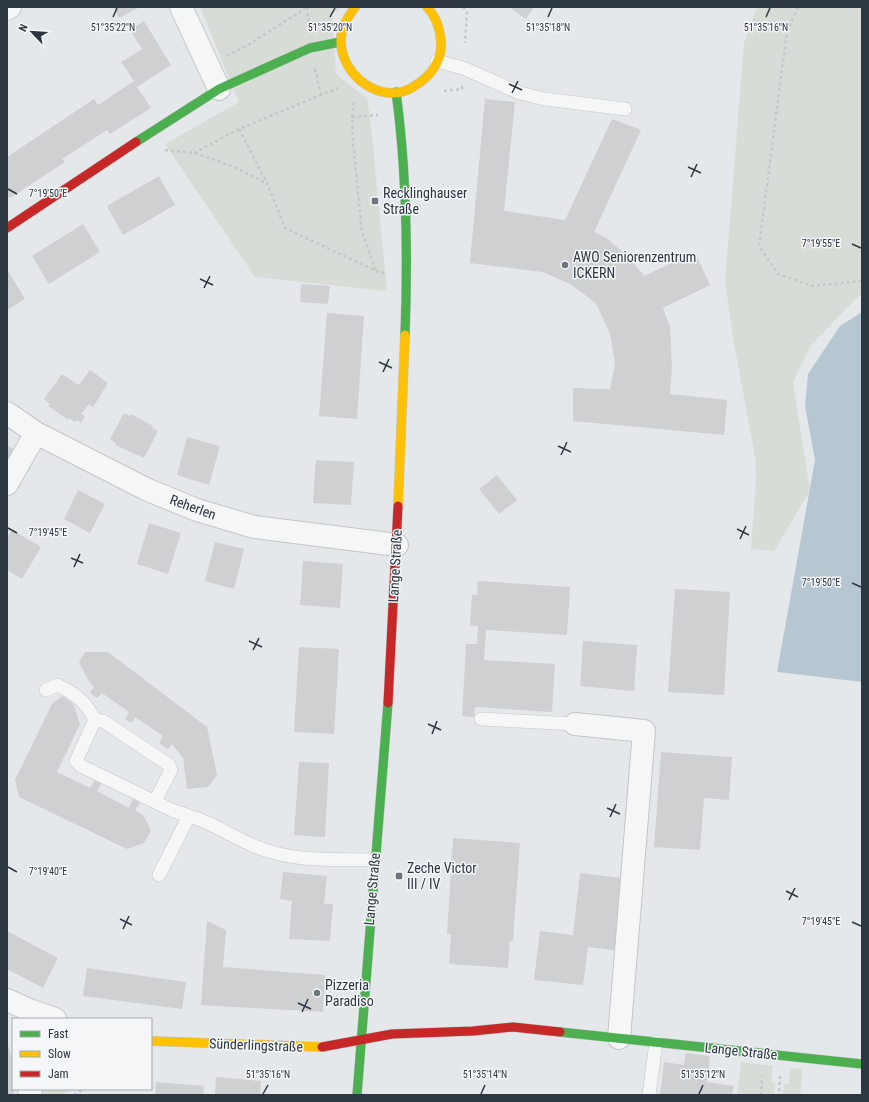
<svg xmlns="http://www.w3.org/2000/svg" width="869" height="1102" viewBox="0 0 869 1102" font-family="'Roboto Condensed',sans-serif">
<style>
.green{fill:#d7ddd6}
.water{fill:#b7c7d2}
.building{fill:#ced0d2}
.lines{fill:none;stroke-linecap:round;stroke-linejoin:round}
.lane-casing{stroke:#c3c6c8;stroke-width:14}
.street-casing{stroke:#c3c6c8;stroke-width:24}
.fast-casing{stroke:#c3c6c8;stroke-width:10}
.slow-casing{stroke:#c3c6c8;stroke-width:10}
.jam-casing{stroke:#c3c6c8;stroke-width:10}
.path{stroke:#c5c8ca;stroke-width:2.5;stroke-dasharray:3 3;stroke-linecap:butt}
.lane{stroke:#f5f6f6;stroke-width:13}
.street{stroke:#f5f6f6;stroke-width:22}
.fast{stroke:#4caf50;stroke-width:9}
.slow{stroke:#ffc107;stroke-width:9}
.jam{stroke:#c62828;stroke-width:9}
.ticks{fill:none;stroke:#2d3742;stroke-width:1.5}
.poi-dot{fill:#6d757d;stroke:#f4f6f8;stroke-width:1.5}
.labels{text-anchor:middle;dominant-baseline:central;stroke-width:3;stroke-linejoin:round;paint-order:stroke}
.poi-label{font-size:14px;fill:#2d3742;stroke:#f4f6f8;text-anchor:start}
.street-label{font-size:14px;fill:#2d3742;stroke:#f4f6f8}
.ticks-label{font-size:10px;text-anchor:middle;fill:#2d3742;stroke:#f4f6f8;stroke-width:3;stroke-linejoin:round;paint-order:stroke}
</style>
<rect width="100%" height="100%" fill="#e5e8ea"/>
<!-- green -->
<path class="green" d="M200 7H342L332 15 336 74 367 98 371 125 387 291 255 277 165 144 239 102Z
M757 7H862V295L859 296 812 344 793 382 810 491 774 551 751 549 756 479 755 457 733 338 725 281 744 43Z
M741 1062 773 1066 771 1082 775 1083 774 1095H737Z
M790 1068 803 1069 800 1095H785L783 1092 784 1084H789Z
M41 1089H73L64 1095H42Z"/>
<!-- water -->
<path class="water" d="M862 312V682L777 672 815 460 805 406 808 374 840 326Z"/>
<!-- building -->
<path class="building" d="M113 7H140L119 18Z
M509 7H534L526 19Z
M144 21 171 65 137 87 151 108 110 134 107 130 62 159 65 162 10 198 7 195V157L94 99 98 105 134 81 121 62 142 49 130 30Z
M485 99 515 102 504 211 565 220 612 119 641 130 594 232 606 238 629 257 644 276 695 252 710 285 663 308 670 327 672 367 670 394 727 400 724 435 573 421V388L610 389 615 364 610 334 596 303 570 284 543 272 470 263Z
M159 176 175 205 123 235 107 206Z
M83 224 100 252 49 284 32 256Z
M8 271 25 299 7 310V272Z
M301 284 330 286 328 304 300 302Z
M327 313 364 316 357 419 319 416Z
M90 370 108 383 93 407 89 404 81 414 85 416 81 423 77 420 75 422 69 418 68 420 48 406 50 404 44 399 62 374 79 385Z
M124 413 130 416 131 414 153 426 152 428 158 431 144 458 115 445 116 443 110 439Z
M187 437 220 446 209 485 177 475Z
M7 445 14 450 7 461Z
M316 460 354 462 351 505 313 503Z
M497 475 517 500 499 514 479 489Z
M78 490 105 504 90 533 64 519Z
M149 523 181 533 168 574 137 564Z
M12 530 41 547 22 579 7 570V538Z
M215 542 244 549 234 589 205 581Z
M303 561 343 564 340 608 300 605Z
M478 581 570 587 567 635 486 630 484 660 555 664 552 712 475 707 474 717 462 716 466 644H477L478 626 470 625 472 595H477Z
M675 589 730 592 724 695 668 692Z
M583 641 637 645 634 691 580 686Z
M299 647 339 649 334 734 294 732Z
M85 652H108L207 727 217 775 208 787 187 789 183 758 172 744 168 749 159 743 163 736 135 717 132 723 125 719 129 712 102 693 97 698 90 693 94 687 88 680 79 662Z
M62 696 73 703 80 724 57 772 90 788 95 779 102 782 97 791 129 808 133 799 140 803 135 810 143 815 151 830 144 843 127 849 19 797 15 780 52 704Z
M661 752 732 757 729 800 704 798 700 850 654 847Z
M299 762 329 763 325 837 294 835Z
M453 838 520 843 513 941H510L508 968 449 964 451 934H447Z
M283 872 327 876 324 904H333L330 941 289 939 292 901 280 899Z
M580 873 622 878 614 950 588 947 583 985 534 980 540 931 573 935Z
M207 921 226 930 223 967 325 975 323 1012 201 1005Z
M7 931 58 958 43 988 7 969Z
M87 968 186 982 182 1009 83 996Z
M7 1041 13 1064V1089H15L13 1095H7Z
M686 1053 710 1056 707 1082 734 1086 732 1095H660L664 1062 684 1065Z
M216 1077 261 1081 260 1095H215Z
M156 1082 204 1086 203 1095H155Z"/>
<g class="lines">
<defs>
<path id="lane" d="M437 61 463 68 520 93 545 99 625 109
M46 690 57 685C75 693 86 702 95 720
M481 719 575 724
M155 801 171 770 169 765 103 721 95 720 76 761 81 766 174 811 189 816
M159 875 189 816C215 823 236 840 262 849 297 862 337 859 374 860
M649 1095 656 1042"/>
<path id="street" d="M181 7 219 89
M7 9 10 7
M7 413 36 433 148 490 197 510 254 527 397 545
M7 484 36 433
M575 724 644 731 619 1038
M7 1000 32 1011 55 1019
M29 1089 31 1095"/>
<path id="fast" d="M396 92C407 173 408 254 405 335
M136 142 219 89 310 48 340 42
M560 1032 862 1064
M357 1095 388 703"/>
<path id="slow" d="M355 7C351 13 345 21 343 28 333 59 361 93 393 93 405 93 414 87 423 80 433 72 441 59 441 46 441 31 437 18 427 7
M398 506 405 335
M151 1041 322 1047"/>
<path id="jam" d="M7 228 136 142
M388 703 398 506
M322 1047 392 1034 473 1031 513 1027 560 1032"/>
</defs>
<!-- lane casing -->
<use href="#lane" class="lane-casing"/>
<!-- street casing -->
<use href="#street" class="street-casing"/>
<!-- fast casing -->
<use href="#fast" class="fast-casing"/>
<!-- slow casing -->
<use href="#slow" class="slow-casing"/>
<!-- jam casing -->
<use href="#jam" class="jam-casing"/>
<!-- path -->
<path class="path" d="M307 7 309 26
M463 7 467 12 465 43
M798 7 787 31 759 246 778 274 812 286 862 281
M227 56 248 45 307 7
M315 69 321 95
M444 91 462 89V86
M354 102 352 117 353 142 362 232 376 271
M352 117 378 115
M239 129 267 183 285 228 376 271 385 273
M165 150 194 153 232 166 266 183
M194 153 239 129 338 88
M780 1076 779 1092 781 1095
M74 1095 84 1089
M761 1095 762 1076"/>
<!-- lane -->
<use href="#lane" class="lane"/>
<!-- street -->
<use href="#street" class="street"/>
<!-- fast -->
<use href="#fast" class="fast"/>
<!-- slow -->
<use href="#slow" class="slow"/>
<!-- jam -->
<use href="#jam" class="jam"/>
</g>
<!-- ticks -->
<path class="ticks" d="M113 17 117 8M330 17 335 8M548 17 552 8M766 17 770 8M509 84 522 90M512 93 518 81M688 167 701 173M691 177 697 164M8 189 17 194M852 244 861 248M200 279 213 285M204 288 210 276M379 362 392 368M383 372 389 359M558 446 571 452M561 455 567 442M8 528 17 533M737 529 749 535M740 539 746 526M71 558 83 563M74 567 80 554M852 583 861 587M249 641 262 647M253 650 259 638M428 724 441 730M432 734 437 721M607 808 620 814M610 817 616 804M8 867 17 872M786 891 798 897M789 900 795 888M120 919 132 925M852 922 861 926M123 929 129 916M298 1003 311 1009M302 1012 308 999M263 1094 268 1085M481 1094 485 1085M699 1094 703 1085"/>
<!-- markers -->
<g class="poi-dot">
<rect x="371" y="197" width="8" height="8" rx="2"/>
<circle cx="565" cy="265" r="4"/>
<rect x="395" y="872" width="8" height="8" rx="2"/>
<circle cx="317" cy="993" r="4"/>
</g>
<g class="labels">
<!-- poi labels -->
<g class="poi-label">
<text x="383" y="193">Recklinghauser<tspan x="383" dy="16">Straße</tspan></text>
<text x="573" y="257">AWO Seniorenzentrum<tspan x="573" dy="16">ICKERN</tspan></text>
<text x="407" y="868">Zeche Victor<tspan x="407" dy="16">III / IV</tspan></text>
<text x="325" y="985">Pizzeria<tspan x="325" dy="16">Paradiso</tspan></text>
</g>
<!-- street labels -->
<g class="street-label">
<text transform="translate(193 507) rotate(20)">Reherlen</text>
<text transform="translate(395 566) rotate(-87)">Lange Straße</text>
<text transform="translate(372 889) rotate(-85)">Lange Straße</text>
<text transform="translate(256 1045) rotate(2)">Sünderlingstraße</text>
<text transform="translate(741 1051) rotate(6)">Lange Straße</text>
</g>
</g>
<g class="ticks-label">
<text x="113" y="31">51°35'22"N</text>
<text x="330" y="31">51°35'20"N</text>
<text x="548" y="31">51°35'18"N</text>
<text x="766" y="31">51°35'16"N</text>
<text x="48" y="197">7°19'50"E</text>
<text x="821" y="247">7°19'55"E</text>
<text x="48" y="536">7°19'45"E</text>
<text x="821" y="586">7°19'50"E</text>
<text x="48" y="875">7°19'40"E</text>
<text x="821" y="925">7°19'45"E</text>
<text x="268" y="1078">51°35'16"N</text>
<text x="485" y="1078">51°35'14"N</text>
<text x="703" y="1078">51°35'12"N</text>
</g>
<!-- border -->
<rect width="869" height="1102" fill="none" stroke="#2d3742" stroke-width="16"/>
<!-- legend -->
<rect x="12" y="1018" width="140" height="72" fill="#f4f6f8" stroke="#a4aaaf"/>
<rect x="20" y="1031" width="20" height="6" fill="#4caf50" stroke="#a4aaaf"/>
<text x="48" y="1038" font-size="12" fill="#2d3742">Fast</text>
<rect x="20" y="1051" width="20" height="6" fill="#ffc107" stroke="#a4aaaf"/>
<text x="48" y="1058" font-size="12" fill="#2d3742">Slow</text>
<rect x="20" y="1071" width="20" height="6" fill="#c62828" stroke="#a4aaaf"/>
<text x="48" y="1078" font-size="12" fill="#2d3742">Jam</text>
<!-- north arrow -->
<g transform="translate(32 32) rotate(295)" stroke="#f4f6f8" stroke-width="3" paint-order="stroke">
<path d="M0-3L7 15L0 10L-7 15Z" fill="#2d3742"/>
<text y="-6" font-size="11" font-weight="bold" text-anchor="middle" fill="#2d3742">N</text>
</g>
</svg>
